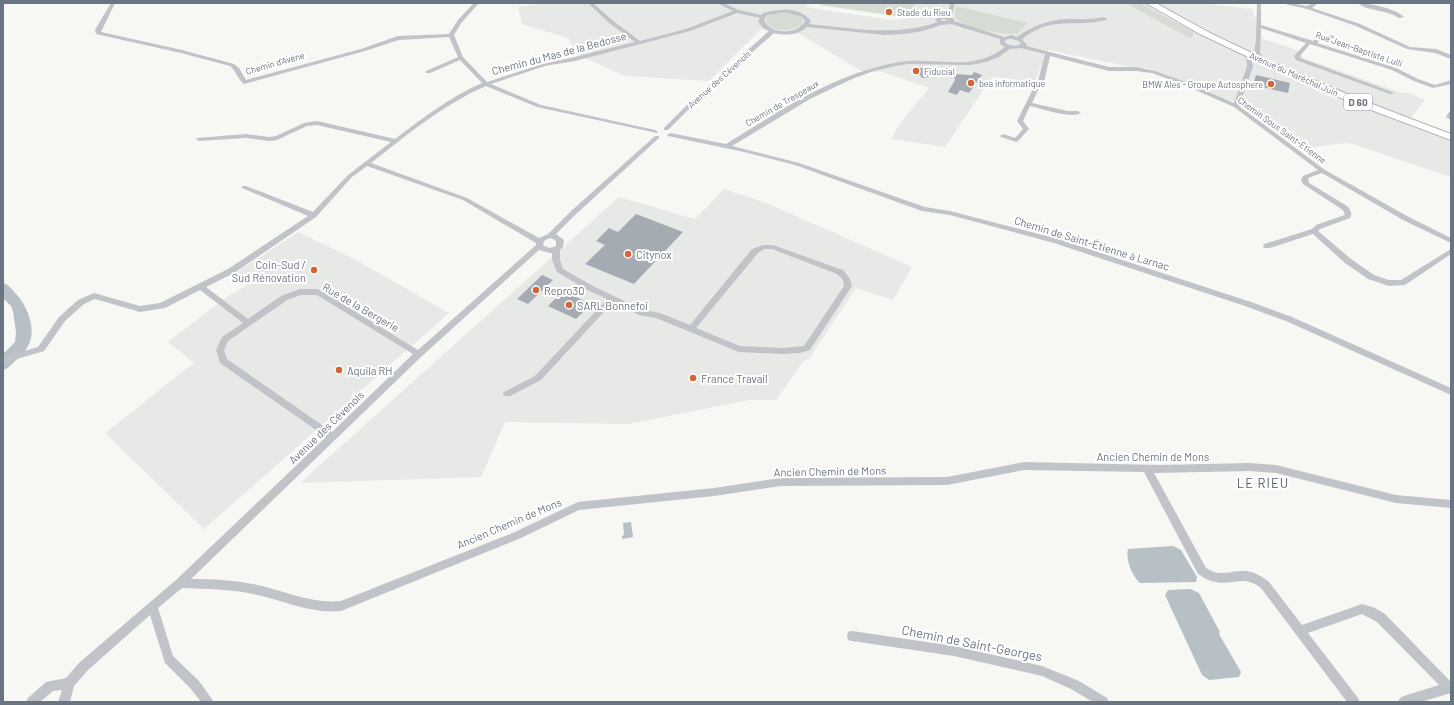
<svg xmlns="http://www.w3.org/2000/svg" width="1454" height="705" viewBox="0 0 1454 705" font-family="Barlow,sans-serif">
<style>
.built{fill:#e7e9e7}
.green{fill:#d6dbd4}
.water{fill:#b7c0c5}
.lines{fill:none;stroke-linecap:round;stroke-linejoin:round}
.river{fill:#b7c0c5;fill-rule:evenodd}
.building{fill:#a5abb2}
.primary-casing{stroke:#b2b5b9;stroke-width:2}
.street{fill:#c0c3c7;fill-rule:evenodd}
.primary{fill:#fff;fill-rule:evenodd}
.poi-dot{fill:#d26639;stroke:#fff;stroke-width:1.5}
.labels{text-anchor:middle;dominant-baseline:central;stroke-width:4;stroke-linejoin:round;paint-order:stroke}
.far-poi-label{font-size:9px;fill:#697582;stroke:#fff;text-anchor:start}
.far-street-label{font-size:9px;fill:#697582;stroke:#fff}
.shield{fill:#fff;stroke:#969ea8;stroke-width:1}
.shield-label{font-size:10px;font-weight:bold;fill:#697582}
.street-label{font-size:11px;fill:#697582;stroke:#fff}
.poi-label{font-size:11px;fill:#697582;stroke:#fff;text-anchor:start}
.quarter-label{font-size:13px;letter-spacing:1px;fill:#565f68;stroke:#fff}
.near-street-label{font-size:13px;fill:#697582;stroke:#fff}
</style>
<rect width="100%" height="100%" fill="#f7f7f4"/>
<!-- built -->
<path class="built" d="M538 3H809L805 7 892 20 910 18 915 3H1200L1252 9 1263 39 1297 50 1303 58 1402 93H1410L1425 100 1411 118 1412 127 1451 141V177L1353 144 1345 143 1299 149 1244 104 1226 99 1186 82 1147 68 1131 67 1048 50 1035 81 992 77 945 147 891 139 900 124 929 88 883 72 861 71 800 34H776L761 29 709 81 625 76 578 55 568 38 522 24 518 7 538 4Z
M724 189 766 203 912 267 893 300 856 288 809 359 803 362 776 400H749L629 424 505 422 481 477 300 483 619 197 695 219Z
M298 232 354 259 449 313 204 529 105 433 194 363 168 342 225 298 249 284 237 272Z"/>
<!-- green -->
<path class="green" d="M822 3H915L910 18 820 5Z
M1126 3H1140L1194 32 1191 39Z
M956 6 1028 23 1017 34C999 34 967 29 955 18Z
M782 11 800 15 803 18 802 24C792 32 775 32 766 23L767 16 771 14Z"/>
<!-- water -->
<path class="water" d="M631 522 633 537 622 539V536L624 535 623 523Z
M1173 546 1181 550 1197 577 1196 582 1140 583C1133 577 1125 560 1128 549Z
M1190 589 1199 593 1220 632 1219 634 1241 672 1239 677 1209 680 1202 675 1165 595 1168 590Z"/>
<g class="lines">
<!-- river -->
<path class="river" d="M3 283C9 285 11 288 15 293 26 303 37 329 29 344 26 351 21 356 15 361 11 365 9 368 3 370V354L15 342 16 332 13 311 11 306 3 298Z"/>
</g>
<!-- building -->
<path class="building" d="M915 68H923L930 77 922 78Z
M974 72 982 75 969 93 960 90 957 95 948 92 955 80 953 74 972 75Z
M1256 75 1290 83 1288 93 1253 85Z
M636 214 683 232 634 284 585 264 605 245 596 241 609 228 618 232Z
M542 275 553 280 528 304 517 299Z
M563 291 591 304 576 319 548 306Z"/>
<g class="lines">
<defs>
<path id="primary" d="M1146 3H1156C1174 13 1193 24 1212 34 1289 72 1370 104 1451 134V140L1355 104 1265 65 1198 33Z"/>
</defs>
<!-- primary casing -->
<use href="#primary" class="primary-casing"/>
<!-- street -->
<path class="street" d="M111 3H115L101 32 182 50 234 64 239 68 246 80 361 49 398 36 449 34 458 20 474 3H479L462 22 454 35 463 57 487 82 542 64 575 57 635 42 608 22 588 3H593L612 20 640 41 686 29 733 11 717 3H723L739 10 762 15 763 13C780 9 799 6 811 21L809 24C854 28 894 37 938 22L935 20 939 16H946L951 3H955L951 17 954 19V21L1004 37 1012 35 1017 37C1032 26 1048 20 1067 19 1079 19 1092 20 1104 17L1107 19 1106 20C1073 28 1053 15 1022 39L1027 45 1026 46 1109 67H1136L1155 71 1186 82 1234 103 1247 67 1246 55 1251 54 1253 67 1239 106 1325 170 1407 216 1451 238V243L1403 220 1322 173 1308 178 1309 183 1347 206C1350 210 1353 213 1350 218L1320 229 1318 231 1351 259 1374 275 1389 280H1401L1451 249V254L1405 285 1389 286 1368 279 1345 263 1313 234 1270 248H1264L1263 246 1264 244 1312 229 1316 225 1345 215 1343 210 1303 184 1301 180 1303 176 1318 170 1234 107 1182 84 1152 73 1136 71H1109L1050 56 1044 82 1040 86 1032 103 1068 111H1078L1081 113C1072 119 1042 109 1030 106L1023 121 1029 129 1018 141 1016 142 1001 137 1000 136 1003 134 1015 138 1023 129 1017 121 1035 85 1038 81 1045 54 1021 48 1010 49 999 57 986 62 970 65 909 64 895 66 874 71 852 79 810 99 732 146 799 163 925 207 950 211 1058 239 1251 302 1292 317 1451 388V395L1286 321 1245 306 1087 254 1054 243 950 215 922 211 795 165 744 152 668 136 667 135 670 133 726 144C772 116 818 84 870 69 883 65 896 62 909 61 944 59 975 71 1005 47L1000 44V39L951 24 941 25 923 31 905 34 885 35 807 27C798 35 786 36 774 33L695 103 668 130H664V128L691 101 769 31 762 27 758 21 760 18 737 13 690 31 575 61 545 66 491 84 541 105 655 130 658 132 657 133 537 107 486 86C444 104 407 135 371 163L467 198 539 238 548 234 570 212 655 136H659V138L574 216 556 234 564 240 563 247 560 250V260L563 269 595 287 643 310 660 313 690 325 752 249 763 245H773L843 270 850 279 852 286 810 350 800 353 783 354 739 352 656 318 639 315 613 302 541 380 510 396H504L503 394 504 392 535 376 607 299 589 291 557 272 552 260V253H550L539 250 422 356 191 579C212 579 233 580 253 584 283 590 310 604 341 601L515 532 578 502 714 488 781 478 947 477 1024 462 1160 465 1250 463 1276 465 1396 495 1451 500V508L1396 503 1276 473 1250 471 1154 473 1206 568C1221 578 1230 570 1246 571 1254 572 1262 576 1269 582L1302 625 1362 604 1375 608 1385 614 1451 682V693L1421 702H1398L1400 698 1404 696 1439 685 1377 622 1362 614 1308 633 1358 698 1360 702H1347L1261 588C1242 574 1235 586 1216 582 1209 581 1204 578 1198 574L1144 472 1024 470 947 485 781 486 714 496 579 510 521 538 341 611C310 614 283 600 253 594 230 589 206 589 182 588L158 608 173 656 199 681 214 702H201L191 689 165 663 150 615 88 670 74 686 70 702H58L62 690 53 691 40 702H26L28 698 46 682 66 678 80 662 176 580 326 437 220 363 216 350 222 337 243 323 200 290 165 308 140 312 95 299 84 304 65 321 44 351 3 363V357L38 347 59 317 78 300 94 293 140 306 160 303 228 269 308 216 242 188V186H246L313 212 348 175 391 142 317 125 307 126 277 140 269 141 246 138 199 141 196 139 197 138 246 134 269 137 276 136 304 123 317 121 395 139C423 118 450 97 482 83L460 60 430 73H426V71L458 57 449 37 399 40 365 51 244 84C238 80 236 71 230 66L181 53 96 34 95 30ZM784 12 801 16 805 21C796 35 773 35 764 21L767 15ZM942 19 949 20 942 21 941 20ZM1007 39H1012L1019 41 1021 44C1016 47 1011 46 1005 43V41ZM367 166 463 200 536 243V245L418 350 318 289H300L281 296 248 319 206 287 234 273 316 217 352 177ZM551 238 556 241V246L550 248 544 246 543 244 545 240ZM764 249H772L837 274 843 280 844 286 804 346 783 348 740 346 696 328 758 253ZM301 295H317L413 354 332 432 227 359 224 350 228 341 287 300Z
M1257 3H1261V25L1313 41C1319 35 1325 34 1334 36V38H1324L1317 43 1396 68 1418 79 1435 85 1451 80V84L1433 88 1414 81 1392 70 1310 44 1300 56V58L1395 93 1390 94 1296 60 1294 56 1306 43 1261 28 1260 53 1266 61 1261 62 1254 53 1256 40Z
M1281 3H1290L1307 6 1313 3H1318L1312 8 1360 24 1410 47 1436 49 1451 55V59L1435 53 1407 49 1356 26 1307 9Z
M1357 3C1369 3 1394 8 1404 17L1399 18C1386 9 1369 12 1357 3Z
M1451 111V120L1446 117 1449 112Z
M852 631 954 646 1042 666 1079 681 1107 698 1109 702H1093L1071 689 1042 676 954 656 852 641 848 640 847 636 848 632Z"/>
<!-- primary -->
<use href="#primary" class="primary"/>
</g>
<!-- markers -->
<g class="poi-dot">
<circle cx="889" cy="12" r="4"/>
<circle cx="916" cy="71" r="4"/>
<circle cx="971" cy="83" r="4"/>
<circle cx="1271" cy="84" r="4"/>
<circle cx="628" cy="254" r="4"/>
<circle cx="314" cy="270" r="4"/>
<circle cx="536" cy="290" r="4"/>
<circle cx="569" cy="305" r="4"/>
<circle cx="339" cy="370" r="4"/>
<circle cx="693" cy="378" r="4"/>
</g>
<g class="labels">
<!-- far-poi labels -->
<g class="far-poi-label">
<text x="897" y="12">Stade du Rieu</text>
<text x="924" y="71">Fiducial</text>
<text x="979" y="83">bea informatique</text>
<text x="1263" y="84" text-anchor="end">BMW Ales - Groupe Autosphere</text>
</g>
<!-- far-street labels -->
<g class="far-street-label">
<text transform="translate(1359 49) rotate(19)">Rue Jean-Baptiste Lulli</text>
<text transform="translate(275 63) rotate(-16)">Chemin d'Avène</text>
<text transform="translate(1294 74) rotate(24)">Avenue du Maréchal Juin</text>
<text transform="translate(719 79) rotate(-42)">Avenue des Cévenols</text>
<text transform="translate(782 103) rotate(-30)">Chemin de Trespeaux</text>
<text transform="translate(1282 130) rotate(36)">Chemin Sous Saint-Étienne</text>
</g>
<!-- shield labels -->
<rect class="shield" x="1344" y="94" width="28" height="16" rx="3"/>
<g class="shield-label">
<text x="1358" y="102">D 60</text>
</g>
<!-- street labels -->
<g class="street-label">
<text transform="translate(559 53) rotate(-15)">Chemin du Mas de la Bedosse</text>
<text transform="translate(1092 243) rotate(17)">Chemin de Saint-Étienne à Larnac</text>
<text transform="translate(361 307) rotate(30)">Rue de la Bergerie</text>
<text transform="translate(326 427) rotate(-44)">Avenue des Cévenols</text>
<text x="1153" y="456">Ancien Chemin de Mons</text>
<text transform="translate(830 471) rotate(-1)">Ancien Chemin de Mons</text>
<text transform="translate(509 523) rotate(-23)">Ancien Chemin de Mons</text>
</g>
<!-- poi labels -->
<g class="poi-label">
<text x="636" y="254">Citynox</text>
<text x="306" y="264" text-anchor="end">Coin-Sud /<tspan x="306" dy="13">Sud Rénovation</tspan></text>
<text x="544" y="290">Repro30</text>
<text x="577" y="305">SARL Bonnefoi</text>
<text x="347" y="370">Aquila RH</text>
<text x="701" y="378">France Travail</text>
</g>
<!-- quarter labels -->
<g class="quarter-label">
<text x="1263" y="483">LE RIEU</text>
</g>
<!-- near-street labels -->
<g class="near-street-label">
<text transform="translate(972 643) rotate(11)">Chemin de Saint-Georges</text>
</g>
</g>
<!-- border -->
<rect width="1454" height="705" fill="none" stroke="#697582" stroke-width="8"/>
</svg>
